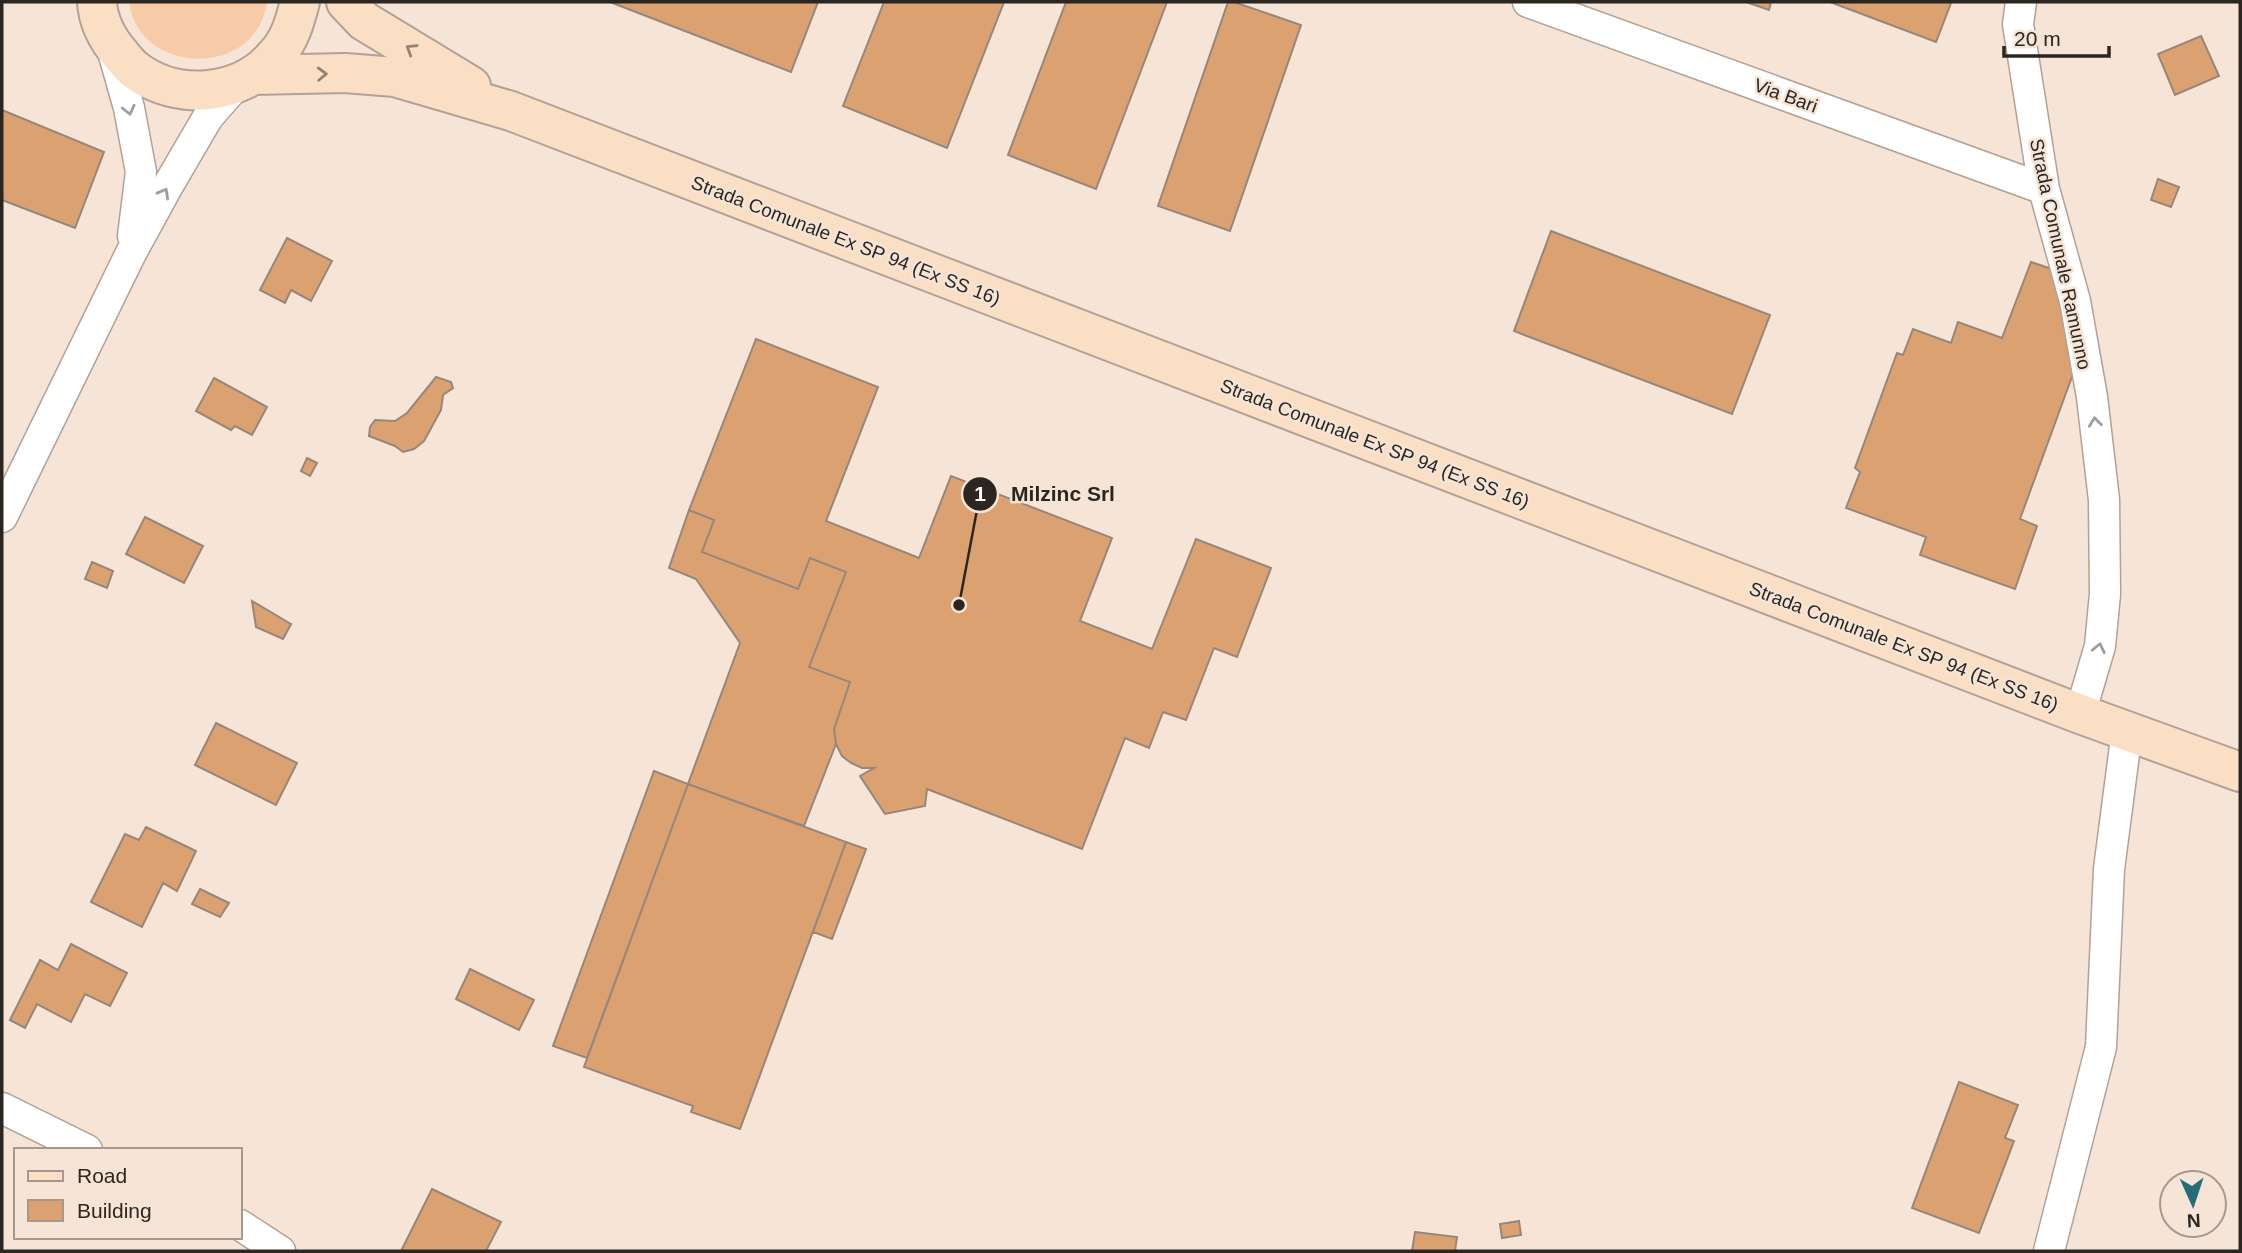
<svg xmlns="http://www.w3.org/2000/svg" width="2242" height="1253" viewBox="0 0 2242 1253" font-family="Helvetica,sans-serif">
<style>
.green{fill:#f7cba8}
.building{fill:#dba170;stroke:#97877b;stroke-width:2}
.lines{fill:none;stroke-linecap:round;stroke-linejoin:round}
.minor-casing{stroke:#b2a296;stroke-width:33}
.secondary-casing{stroke:#b2a296;stroke-width:42}
.minor{stroke:#fff;stroke-width:30}
.secondary{stroke:#fbdfc5;stroke-width:38}
.oneway{stroke:#948273}
.oneway2{stroke:#a09d9b}
.labels{text-anchor:middle;stroke-width:5;stroke-linejoin:round;paint-order:stroke}
.street-label{font-size:19px;fill:#2c2621;stroke:#f6e4d7}
.leader{fill:none;stroke:#2c2621;stroke-width:2.5}
.callout-dot{fill:#2c2621;stroke:#f6e4d7;stroke-width:2.5}
.mark-label{font-size:21px;text-anchor:middle;font-weight:bold;fill:#fff}
.callout-label{font-size:21px;text-anchor:middle;font-weight:bold;fill:#2c2621;stroke:#f6e4d7;stroke-width:5;stroke-linejoin:round;paint-order:stroke}
</style>
<rect width="100%" height="100%" fill="#f6e4d7"/>
<path class="green" d="M129,2H267C257,78 139,77 129,2Z"/>
<path class="building" d="M610,2H818L791,72Z
M884,2H1004L947,148L843,106Z
M1066,2H1167L1096,189L1008,155Z
M1228,2H1234L1301,25L1230,231L1158,206Z
M1746,2H1771L1769,10Z
M1830,2H1948L1951,3L1936,42Z
M2201,36L2219,76L2175,95L2158,54Z
M2,110L104,152L75,228L2,200Z
M2158,179L2179,187L2171,207L2151,200Z
M1551,231L1770,315L1732,414L1514,331Z
M287,238L332,261L311,301L291,290L285,303L260,290Z
M2031,262L2055,270L2073,374L2020,519L2037,526L2015,589L1920,555L1926,537L1846,508L1860,472L1855,468L1897,353L1903,355L1913,329L1951,343L1958,322L2002,338Z
M756,339L878,387L826,521L919,558L951,476L1112,538L1080,621L1152,649L1196,539L1271,568L1237,657L1214,648L1186,720L1163,712L1149,748L1125,738L1082,849L927,789L925,806L885,814L860,776L874,768H862L851,763L842,756L836,744L834,729L850,682L809,667L846,572L810,558L798,589L702,552L714,520L689,510Z
M436,377L451,382L453,388L443,395L441,410L424,441L414,449L403,452L395,446L369,436L370,427L375,420L395,421L407,413Z
M214,378L267,407L252,435L235,426L231,430L196,411Z
M307,458L317,463L310,476L301,471Z
M689,510L714,520L702,552L798,589L810,558L846,572L809,667L850,682L834,729L836,744L804,826L688,784L740,643L696,579L669,568Z
M145,517L203,546L184,583L126,554Z
M92,562L113,571L107,588L85,579Z
M252,601L291,624L283,639L256,627Z
M216,723L297,763L276,805L195,765Z
M654,771L688,784L587,1058L553,1046Z
M688,784L846,842L740,1129L691,1112L693,1106L584,1067Z
M146,827L196,851L177,891L163,883L142,927L91,902L125,834L139,840Z
M846,842L866,849L832,939L813,932Z
M200,889L229,903L220,917L192,904Z
M71,944L127,973L110,1006L85,994L71,1022L37,1004L25,1028L10,1020L40,960L58,970Z
M470,969L534,1000L519,1030L456,999Z
M1959,1082L2018,1105L2005,1138L2014,1141L1979,1233L1912,1208Z
M432,1189L501,1222L486,1251H401Z
M1519,1221L1521,1235L1502,1238L1500,1224Z
M1415,1232L1457,1237L1455,1251H1412Z"/>
<g class="lines">
<defs>
<path id="minor" d="M1528,2L2044,189
M2021,2L2018,24L2044,189L2075,301L2092,397L2104,500L2105,594L2100,646L2080,714
M112,48L129,108L141,172L133,236
M2,517L131,253L166,189L208,117L236,85
M2,1108L87,1150
M240,1225L280,1251
M2049,1251L2101,1047L2109,869L2127,731"/>
<path id="secondary" d="M97,2C98,21 108,40 121,55C125,60 130,66 135,70C178,102 242,96 276,55C290,40 295,21 300,2
M346,2L364,21L471,86
M254,75L345,73L395,77L511,111L2080,714L2240,772"/>
</defs>
<use href="#minor" class="minor-casing"/>
<use href="#secondary" class="secondary-casing"/>
<use href="#minor" class="minor"/>
<use href="#secondary" class="secondary"/>
</g>
<defs><path id="oneway-chevron" d="M-2-3.5L2.5 0L-2 3.5" fill="none" stroke-width="1.6" stroke-linecap="round" stroke-linejoin="round" transform="scale(1.75)"/></defs>
<g class="oneway">
<use href="#oneway-chevron" transform="translate(411 49) rotate(-148)"/>
<use href="#oneway-chevron" transform="translate(322 74) rotate(-2)"/>
</g>
<g class="oneway2">
<use href="#oneway-chevron" transform="translate(129 110) rotate(77)"/>
<use href="#oneway-chevron" transform="translate(164 193) rotate(-61)"/>
<use href="#oneway-chevron" transform="translate(2095 422) rotate(-97)"/>
<use href="#oneway-chevron" transform="translate(2099 648) rotate(-78)"/>
</g>
<g class="labels">
<g class="street-label">
<text transform="translate(1786 95) rotate(20)" y="7">Via Bari</text>
<text transform="translate(846 240) rotate(21)" y="7">Strada Comunale Ex SP 94 (Ex SS 16)</text>
<text transform="translate(2061 254) rotate(78)" y="7">Strada Comunale Ramunno</text>
<text transform="translate(1375 443) rotate(21)" y="7">Strada Comunale Ex SP 94 (Ex SS 16)</text>
<text transform="translate(1904 646) rotate(21)" y="7">Strada Comunale Ex SP 94 (Ex SS 16)</text>
</g>
</g>
<path class="leader" d="M959 605L980 494"/>
<g class="callout-dot">
<circle cx="959" cy="605" r="7"/>
<circle cx="980" cy="494" r="18"/>
</g>
<g class="mark-label">
<text x="980" y="501">1</text>
</g>
<g class="callout-label">
<text x="1063" y="501">Milzinc Srl</text>
</g>
<rect width="2242" height="1253" fill="none" stroke="#2c2621" stroke-width="7"/>
<rect x="14" y="1148" width="228" height="91" fill="#f6e4d7" stroke="#a5988e" stroke-width="2"/>
<rect x="28" y="1171" width="35" height="10" fill="#fbdfc5" stroke="#a5988e" stroke-width="2"/>
<text x="77" y="1183" font-size="21" fill="#2c2621">Road</text>
<rect x="28" y="1200" width="35" height="21" fill="#dba170" stroke="#a5988e" stroke-width="2"/>
<text x="77" y="1218" font-size="21" fill="#2c2621">Building</text>
<g transform="translate(2193 1204) rotate(177)"><circle r="33" fill="#f6e4d7" stroke="#a5988e" stroke-width="2"/>
<path d="M0-5L12 26L0 18L-12 26Z" fill="#256d79"/>
<text y="-10" font-size="19" font-weight="bold" text-anchor="middle" fill="#2c2621">N</text>
</g>
<path d="M2004 46v10h105v-10" fill="none" stroke="#2c2621" stroke-width="3.5"/>
<text x="2014" y="46" font-size="21" fill="#2c2621" stroke="#f6e4d7" stroke-width="5" paint-order="stroke">20 m</text>
</svg>
